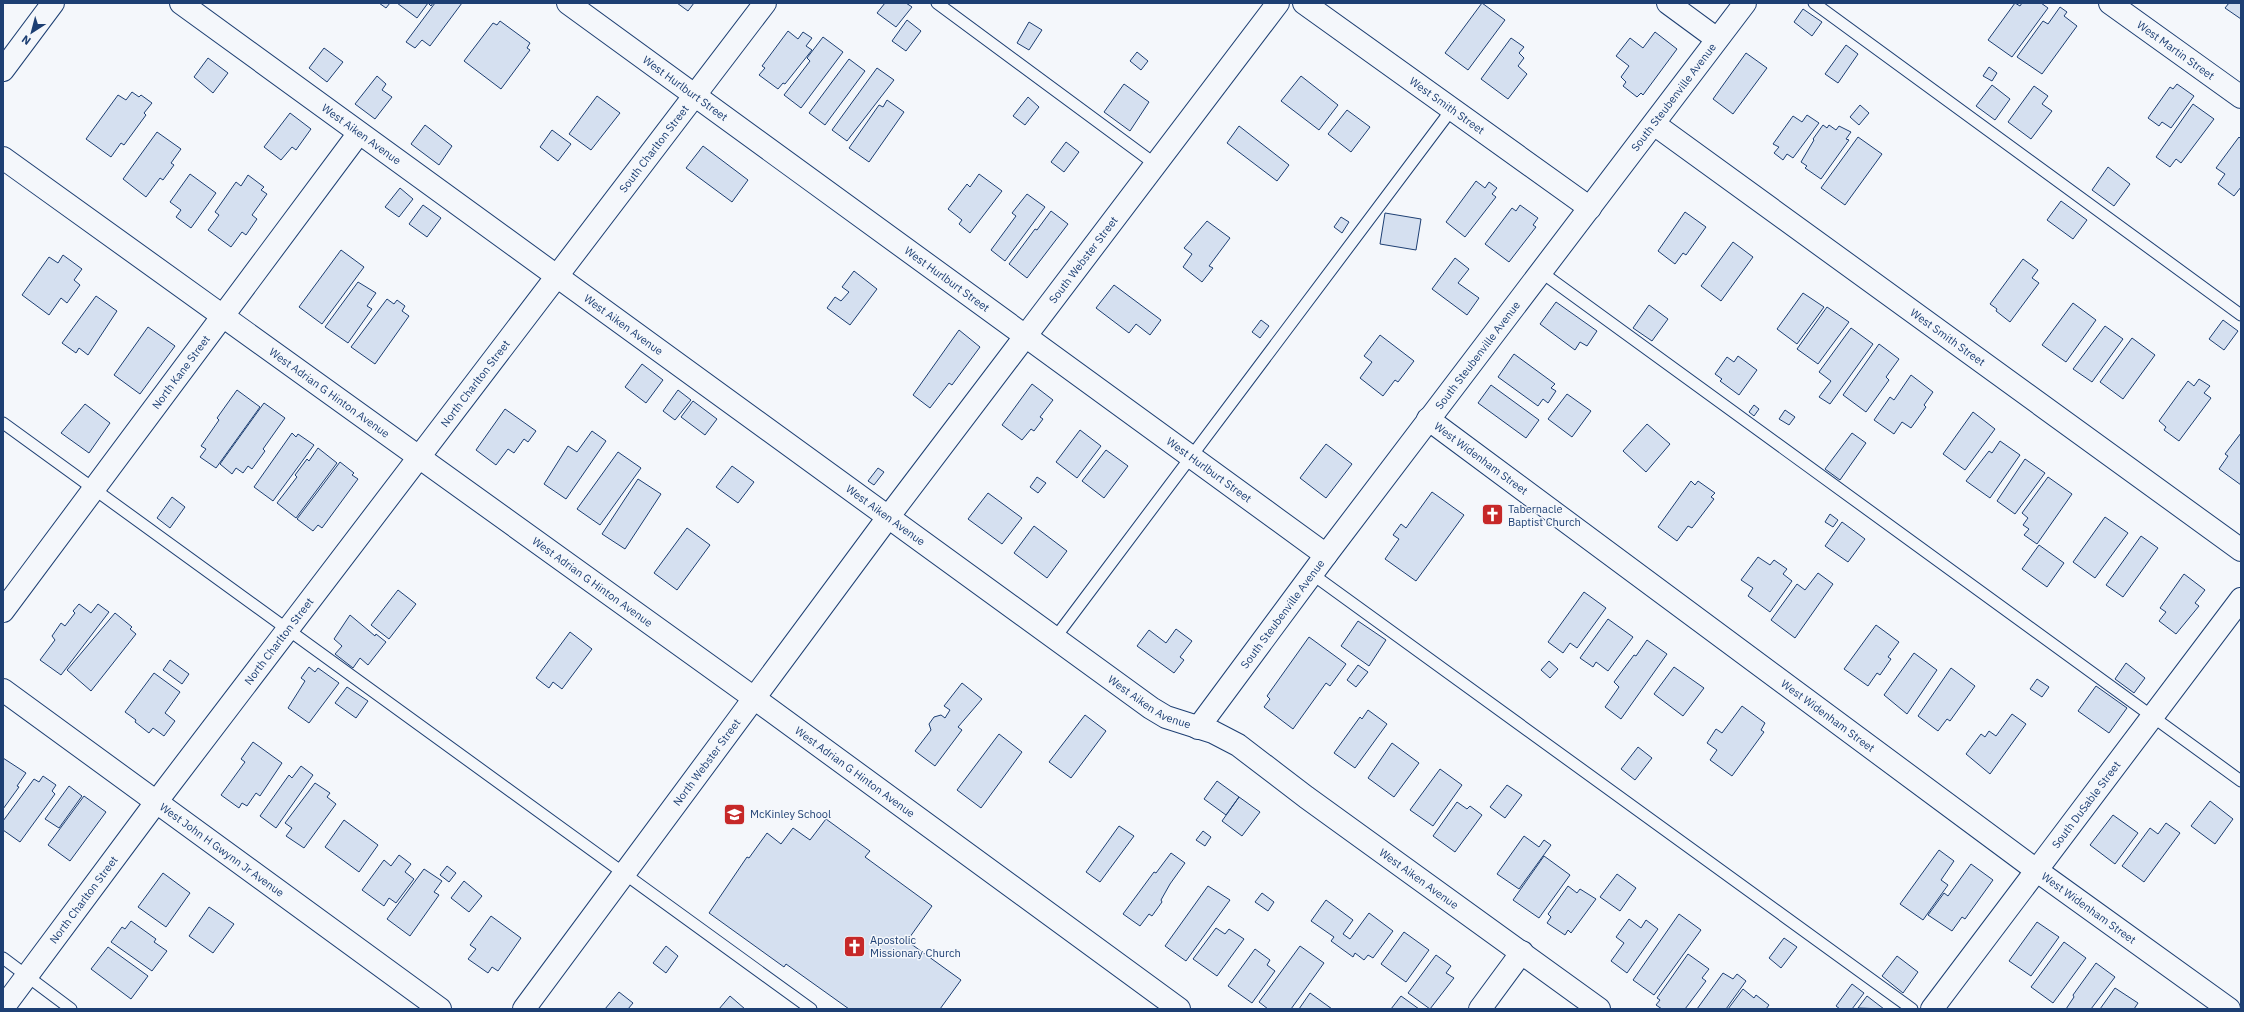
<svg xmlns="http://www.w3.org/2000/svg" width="2244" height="1012" viewBox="0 0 2244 1012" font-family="'IBM Plex Sans',sans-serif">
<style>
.building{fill:#d5e0f0;stroke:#1d3f73}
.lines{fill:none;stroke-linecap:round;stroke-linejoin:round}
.service-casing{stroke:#1d3f73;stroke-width:13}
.minor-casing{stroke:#1d3f73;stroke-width:24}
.tertiary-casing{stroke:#1d3f73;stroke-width:24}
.service{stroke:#f4f7fb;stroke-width:11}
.minor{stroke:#f4f7fb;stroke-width:22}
.tertiary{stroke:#f4f7fb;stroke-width:22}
.labels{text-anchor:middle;stroke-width:3;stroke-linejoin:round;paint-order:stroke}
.street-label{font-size:11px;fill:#1d3f73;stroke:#f4f7fb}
.poi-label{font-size:11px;fill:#1d3f73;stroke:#f4f7fb;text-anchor:start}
</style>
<rect width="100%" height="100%" fill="#f4f7fb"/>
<path class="building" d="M379,3H390L386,8Z
M397,3H433L431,6L428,3L417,18Z
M435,3H462L430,46L422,40L415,48L406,42Z
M677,3H694L688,11Z
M885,3H906L912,7L896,27L877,13Z
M1482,3L1505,20L1468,70L1445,53Z
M2015,3L2020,6L2022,3H2041L2048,8L2012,57L1988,40Z
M2229,3H2241V19L2225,8Z
M2060,7L2067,12L2064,16L2077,26L2042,74L2017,57L2043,21L2048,24Z
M1803,9L1822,22L1812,36L1794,22Z
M907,20L921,31L906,51L892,41Z
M500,21L530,43L527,48L530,50L501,89L464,61L493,23L497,25Z
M1029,22L1042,30L1029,50L1017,43Z
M788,31L798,39L803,32L812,38L806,46L812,50L785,84L783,83L778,89L759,75L765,68L762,66Z
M1655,32L1677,49L1643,95L1641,93L1637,97L1623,86L1626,82L1621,77L1629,66L1616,56L1630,38L1643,48Z
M823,37L843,52L801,108L784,95L810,61L807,58Z
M1511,38L1524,47L1519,53L1524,58L1518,66L1527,74L1508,99L1481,79Z
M1846,45L1858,54L1838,83L1825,74Z
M324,48L343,62L327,82L309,68Z
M1137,52L1148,61L1141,70L1130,61Z
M1746,53L1767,68L1733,114L1713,99Z
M208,58L228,73L213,93L194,77Z
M849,59L865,71L825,125L809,113Z
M1989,67L1997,73L1992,81L1983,76Z
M877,68L894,80L847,141L832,130Z
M377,76L386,84L382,90L392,97L375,119L355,104Z
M1301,76L1338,105L1319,130L1281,101Z
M1124,84L1149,102L1130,131L1104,112Z
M2177,84L2194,96L2171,128L2162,122L2159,126L2148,118L2170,87L2173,89Z
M1992,85L2010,99L1995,120L1976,106Z
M2034,86L2048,96L2042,104L2052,111L2031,139L2008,122Z
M132,92L139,97L141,95L152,103L144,113L146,115L124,145L121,143L111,157L86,139L118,95L126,100Z
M597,96L620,113L591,150L569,134Z
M1028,97L1039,107L1025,125L1013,116Z
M887,100L904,112L869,162L849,148L879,105L883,107Z
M2193,104L2214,119L2181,163L2176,159L2170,167L2156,157Z
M1860,105L1869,113L1859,125L1850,117Z
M1347,110L1370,127L1351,152L1328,134Z
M290,113L311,129L296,150L292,147L281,160L264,147Z
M1807,115L1819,123L1793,158L1787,154L1783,160L1774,153L1779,147L1773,144L1793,116L1802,122Z
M425,125L452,146L439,165L411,144Z
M1823,125L1827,128L1829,125L1836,130L1839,126L1851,132L1846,139L1849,140L1821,179L1805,168L1807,166L1801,162L1814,140L1813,139Z
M1239,126L1289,165L1277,181L1227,143Z
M552,130L571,144L558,161L540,147Z
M157,132L181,149L171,163L174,165L163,180L160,178L146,197L123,179Z
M1858,137L1882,154L1845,205L1821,188Z
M2239,137L2241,139V187L2234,196L2218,184L2225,174L2216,168Z
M1066,142L1079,152L1064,172L1051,162Z
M703,146L748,180L732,202L686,168Z
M2108,167L2130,184L2114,206L2092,190Z
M190,174L216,193L191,228L176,217L181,210L170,202Z
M979,174L1002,191L970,233L959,224L962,220L948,209L967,184L970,187Z
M248,175L264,187L261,190L267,194L252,215L257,219L246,235L242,232L231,247L208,230L219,215L215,212L236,182L241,186Z
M1476,181L1485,188L1489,182L1497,188L1492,194L1496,197L1465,237L1446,222Z
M400,188L413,199L399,217L385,207Z
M1027,194L1045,207L1005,261L991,250L1016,216L1012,213Z
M2061,201L2087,220L2073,239L2047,220Z
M423,205L441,218L427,237L409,224Z
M1520,205L1538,218L1533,225L1536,227L1509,262L1485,244L1512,208L1516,211Z
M1051,211L1068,224L1027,278L1009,264L1035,229L1037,230Z
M1685,212L1706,227L1686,255L1683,253L1675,264L1658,251Z
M1385,213L1421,219L1416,250L1380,244Z
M1341,217L1349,222L1342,233L1334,227Z
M1207,221L1230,238L1209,266L1213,268L1202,282L1183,267L1192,254L1184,248Z
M1733,242L1753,257L1721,301L1701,286Z
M341,250L364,267L322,324L299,307Z
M63,255L82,269L74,280L80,285L67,303L61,298L49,315L22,295L49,257L58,263Z
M1455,258L1469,269L1458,283L1479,298L1467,315L1432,289Z
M2023,259L2038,270L2032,278L2039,283L2010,322L1996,311L1997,309L1990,304Z
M854,271L877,289L850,325L827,308L835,297L841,301L849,292L842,287Z
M358,282L376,293L367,306L372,309L348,343L325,327Z
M1114,285L1161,320L1150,335L1136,324L1129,333L1096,308Z
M1803,293L1824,307L1797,344L1777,329Z
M96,296L117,311L88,355L79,348L76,353L62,343Z
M387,299L394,304L397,300L405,306L402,311L409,316L375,364L351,347Z
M1556,302L1597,331L1587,346L1580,342L1575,350L1540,324Z
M2073,303L2096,320L2066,362L2042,345Z
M1649,305L1668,319L1652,341L1633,328Z
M1827,307L1849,322L1818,364L1797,349Z
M1261,320L1269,326L1260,338L1252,332Z
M2223,320L2238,331L2224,350L2209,339Z
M2105,326L2123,339L2092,382L2073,369Z
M148,327L175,346L140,394L114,375Z
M1851,328L1873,344L1830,404L1819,397L1831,381L1819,372Z
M959,330L980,347L952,385L949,383L930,408L913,395Z
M1380,335L1414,361L1398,382L1395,380L1383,396L1360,378L1372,362L1364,356Z
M2132,338L2155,355L2123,399L2100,382Z
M1879,344L1899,359L1886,377L1889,380L1866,412L1843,395Z
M1514,354L1555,384L1551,388L1556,391L1548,403L1543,399L1538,406L1498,377Z
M1738,356L1757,370L1739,395L1720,381L1722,379L1715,374L1727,357L1734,362Z
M642,364L663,380L646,403L625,387Z
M1911,375L1933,392L1924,405L1926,407L1911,428L1902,422L1894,434L1874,420L1890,397L1894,400Z
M2199,379L2210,386L2204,393L2211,398L2179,441L2164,430L2166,427L2159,421L2188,381L2194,386Z
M1032,384L1053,400L1040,417L1043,419L1034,431L1031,429L1022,440L1002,425Z
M1491,385L1539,420L1526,438L1478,403Z
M237,390L260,407L216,468L200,457L206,449L201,446L219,420L217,418Z
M678,390L691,400L675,420L663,411Z
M1567,394L1591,411L1572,437L1548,419Z
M693,401L717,419L705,435L681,417Z
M264,403L285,418L263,449L265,451L252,469L248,466L243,473L236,468L232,474L220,464Z
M85,404L110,423L89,453L61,433Z
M1754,405L1759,409L1754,416L1749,412Z
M505,409L536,431L528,442L524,439L514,453L508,449L496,465L476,450Z
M1785,410L1795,417L1789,425L1779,419Z
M1973,412L1995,429L1965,470L1943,454Z
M1647,424L1670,444L1646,472L1623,451Z
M1080,430L1101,446L1077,478L1056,462Z
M592,431L606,441L566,499L544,484L568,446L577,452Z
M292,433L296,437L298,434L314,445L273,501L254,487Z
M1852,433L1866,443L1840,480L1825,469Z
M2241,433V485L2219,469L2228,456L2225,454Z
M2000,441L2020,455L1990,498L1966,481L1989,451L1992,453Z
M1326,444L1352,464L1326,498L1300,478Z
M318,448L337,463L296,518L277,503L297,477L295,475L307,459L309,461Z
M1106,450L1128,466L1104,498L1082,481Z
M618,452L641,468L600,525L577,509Z
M2025,459L2045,473L2015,514L1997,501Z
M340,462L354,473L352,475L358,479L322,528L318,525L313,531L297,519Z
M732,466L754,482L738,503L716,487Z
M878,468L884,472L874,485L868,481Z
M1037,477L1046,483L1038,493L1030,487Z
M2048,477L2072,494L2037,544L2024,535L2029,529L2023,525L2028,518L2022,513Z
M638,479L661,494L625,549L602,534Z
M1691,481L1695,485L1698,481L1715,493L1711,497L1714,499L1692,528L1688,526L1677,541L1658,527Z
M1432,492L1464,515L1416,581L1385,559L1399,539L1393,535L1401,524L1406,528Z
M988,493L1022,518L1002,544L968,519Z
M172,497L185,507L170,528L157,518Z
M1830,514L1838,520L1833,527L1825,522Z
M2105,517L2128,533L2095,578L2073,562Z
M1842,522L1865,539L1848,562L1825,546Z
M1034,526L1067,551L1047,578L1014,553Z
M687,528L710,545L677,590L654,573Z
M2141,536L2158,548L2123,597L2106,585Z
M2039,545L2064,563L2047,587L2022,569Z
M1758,557L1770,565L1774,560L1787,569L1783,574L1792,581L1770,612L1748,596L1753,588L1741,580Z
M1818,573L1833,584L1795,638L1771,620L1797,584L1805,590Z
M2184,574L2205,590L2195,603L2199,606L2176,634L2159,621L2166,612L2160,608Z
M398,590L416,604L389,639L371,625Z
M1584,592L1606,608L1577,648L1570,643L1563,653L1548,642Z
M79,604L91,613L98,604L109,612L61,675L40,660L55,640L52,636L61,623L65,626L75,613L73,611Z
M115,613L132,627L130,629L136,634L91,691L67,670Z
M350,615L375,636L376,634L386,642L368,665L360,658L353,668L335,654L342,646L334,639Z
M1608,619L1633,637L1608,671L1596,662L1593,667L1580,658Z
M1358,621L1386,640L1369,666L1341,646Z
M1876,625L1899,642L1888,657L1891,659L1880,675L1877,673L1868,686L1844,669Z
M1176,629L1192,641L1180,657L1184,660L1174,673L1137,646L1149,630L1166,643Z
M570,632L592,649L562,689L553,682L549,688L536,678Z
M1309,637L1346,664L1330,686L1326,683L1293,729L1264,707L1270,699L1267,696Z
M1647,640L1667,654L1621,719L1605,707L1619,687L1614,682L1634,655L1636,656Z
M1914,653L1937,670L1907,714L1884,695Z
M170,660L189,674L182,684L163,670Z
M1549,661L1558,669L1550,678L1541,670Z
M2126,663L2145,678L2134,693L2115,679Z
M1358,665L1368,672L1356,687L1347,680Z
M309,667L315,672L318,668L339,683L309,723L288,708L305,681L301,678Z
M1674,667L1704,688L1683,716L1654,694Z
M1951,668L1975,686L1950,721L1947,719L1938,731L1918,716Z
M154,673L180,692L165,713L175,721L164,736L153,728L149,733L135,722L136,720L125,712Z
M2037,679L2049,687L2042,697L2030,689Z
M962,683L982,699L958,727L962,730L935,766L915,751L931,730L929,724L934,717L941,715L945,718L950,710L944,706Z
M2096,686L2127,708L2109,733L2078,711Z
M347,687L368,701L356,718L335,703Z
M1742,706L1765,723L1761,730L1764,732L1732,776L1710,760L1717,750L1707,743L1716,729L1722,733Z
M1368,710L1387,724L1355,768L1334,753L1360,717L1362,719Z
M2012,714L2026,724L1990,774L1966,754L1981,734L1985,737L1989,731L1996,736Z
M1085,715L1106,731L1071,778L1049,762Z
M999,734L1022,752L981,808L957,790Z
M253,742L282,763L260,796L256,793L247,806L242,803L239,808L221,795L245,762L241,759Z
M1392,743L1419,763L1394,797L1368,778Z
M1638,747L1652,758L1635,780L1621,769Z
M3,758L26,773L17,786L19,787L3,809Z
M301,766L313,775L276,828L260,816L289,775L292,778Z
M1440,769L1462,785L1433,826L1410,810Z
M43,776L56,785L52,791L55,794L20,842L3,830V821L34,779L39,782Z
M1217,781L1239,797L1226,815L1204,799Z
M315,783L330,793L327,797L336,804L304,848L286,836L292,828L285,823Z
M1507,785L1522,795L1505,818L1490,807Z
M69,786L82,796L59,828L45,819Z
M84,796L106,812L70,861L48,845Z
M1239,797L1260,812L1242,836L1222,821Z
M2210,801L2233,819L2215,844L2191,826Z
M1457,802L1467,809L1470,806L1482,815L1455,852L1433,836Z
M2113,815L2138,833L2115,864L2090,845Z
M826,819L870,851L865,857L932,906L907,941L961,980L940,1009H849L786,964L784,967L709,913L747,857L749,858L767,833L781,844L793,828L810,840Z
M344,820L378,845L359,872L325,847Z
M2166,823L2180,833L2144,882L2122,866L2150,828L2158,834Z
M1119,826L1134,836L1100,882L1086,872Z
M1203,831L1211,837L1205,846L1196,840Z
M1524,836L1539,847L1544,840L1551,845L1519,889L1497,874Z
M1939,850L1954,861L1941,880L1948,885L1923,920L1900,904Z
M1171,853L1185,863L1170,884L1161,900L1162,902L1152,916L1149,914L1140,926L1123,914L1154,872L1156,873Z
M399,855L411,864L405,872L414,879L396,903L389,898L384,906L362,890L384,860L391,866Z
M1544,856L1570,875L1539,918L1513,900Z
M1971,864L1993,880L1965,919L1962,917L1952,931L1928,915L1944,893L1948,896Z
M447,866L456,873L449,882L440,875Z
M424,869L442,881L434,892L439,895L410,936L387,919Z
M163,873L190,893L166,927L138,907Z
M1617,874L1636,888L1620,911L1600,897Z
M464,881L482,896L469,912L451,898Z
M1208,886L1230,900L1186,961L1165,946Z
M1568,886L1577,893L1580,889L1596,899L1571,933L1568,930L1565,935L1547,923L1551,917L1548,914Z
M1262,893L1274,902L1268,911L1255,902Z
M1326,900L1353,920L1343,934L1350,939L1369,913L1393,931L1373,958L1368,955L1364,960L1355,953L1353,957L1331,941L1334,937L1311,921Z
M209,907L234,924L213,953L189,936Z
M1679,914L1701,930L1654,995L1633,980Z
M491,916L521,938L498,971L492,967L488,973L468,959L476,949L470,945Z
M1629,919L1641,928L1646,920L1658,929L1627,973L1611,961L1624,943L1616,937Z
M131,921L156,939L154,942L167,951L152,971L111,942L122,927L125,929Z
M2037,922L2059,937L2031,976L2009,961Z
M1216,928L1225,934L1229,929L1244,939L1217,976L1193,959Z
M1404,932L1429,950L1406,982L1381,964Z
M1784,938L1797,947L1781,968L1769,958Z
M2064,942L2086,958L2053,1003L2031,987Z
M666,946L678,956L666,973L653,963Z
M1300,946L1324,963L1291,1009H1268L1259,1002Z
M108,947L148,976L131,999L91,969Z
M1255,949L1270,960L1267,965L1275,971L1252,1003L1228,986Z
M1688,954L1709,969L1702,978L1706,981L1685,1009H1662L1656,1005L1660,1000L1657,998Z
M1436,955L1451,966L1446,973L1454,978L1430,1009L1408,993Z
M1897,956L1918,972L1903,993L1882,976Z
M2096,963L2115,977L2091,1009H2066L2074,997L2073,995Z
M1723,973L1733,979L1737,974L1746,981L1726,1009H1697Z
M1852,984L1864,993L1852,1009H1840L1836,1006Z
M2115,988L2138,1003L2134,1009H2100Z
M1743,989L1754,998L1756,995L1769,1005L1766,1009H1728Z
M619,992L633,1003L628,1009H605Z
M1310,993L1332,1009H1299Z
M730,996L745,1009H719Z
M1401,996L1419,1009H1391Z
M1867,996L1884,1009L1858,1008Z"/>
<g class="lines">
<defs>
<path id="service" d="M937,3L1155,164
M1814,3L2241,315
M1541,272L2241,781
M3,423L811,1009
M1312,574L1912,1009
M1055,638L1452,109
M3,958L71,1009"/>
<g id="minor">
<path id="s1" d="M181,3L1151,708L1166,717L1213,732L1238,745L1306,797L1599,1009"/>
<path id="s2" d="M568,3L1326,555"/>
<path id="s3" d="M1304,3L1590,208"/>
<path d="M1668,3L1717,39"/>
<path id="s4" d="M2110,3L2241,97"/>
<path d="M3,70L53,3"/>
<path id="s5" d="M1654,124L2241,550"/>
<path id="s6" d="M3,158L754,698L1179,1009"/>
<path id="s7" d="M1428,419L2036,870L2229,1009"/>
<path id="s8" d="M3,611L359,133"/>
<path id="s9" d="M1198,728L1326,555L1745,3"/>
<path id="s10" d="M3,1008L157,801L765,3"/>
<path id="s11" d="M524,1009L889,516L1278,3"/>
<path d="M1480,1009L1522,952"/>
<path id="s12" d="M1932,1009L2241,599"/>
</g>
<g id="tertiary">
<path id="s13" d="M3,690L440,1009"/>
</g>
</defs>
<use href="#service" class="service-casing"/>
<use href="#minor" class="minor-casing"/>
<use href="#tertiary" class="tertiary-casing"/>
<use href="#service" class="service"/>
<use href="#minor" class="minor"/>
<use href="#tertiary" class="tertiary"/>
</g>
<defs>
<symbol id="church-square" viewBox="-11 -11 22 22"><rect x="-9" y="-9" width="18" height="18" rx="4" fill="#c62828" stroke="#f4f7fb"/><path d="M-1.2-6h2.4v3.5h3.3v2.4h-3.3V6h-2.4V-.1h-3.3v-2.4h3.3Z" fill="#fff"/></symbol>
<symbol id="school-square" viewBox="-11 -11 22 22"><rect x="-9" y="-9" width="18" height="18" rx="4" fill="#c62828" stroke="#f4f7fb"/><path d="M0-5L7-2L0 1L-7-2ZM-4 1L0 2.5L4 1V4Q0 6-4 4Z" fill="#fff"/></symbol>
</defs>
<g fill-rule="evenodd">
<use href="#church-square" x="1480" y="502" width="25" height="25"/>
<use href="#school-square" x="722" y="802" width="25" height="25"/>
<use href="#church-square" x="842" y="934" width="25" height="25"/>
</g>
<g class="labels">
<g class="street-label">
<text dy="4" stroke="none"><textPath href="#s4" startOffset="81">West Martin Street</textPath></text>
<text dy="4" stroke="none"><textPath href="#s2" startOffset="145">West Hurlburt Street</textPath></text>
<text dy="4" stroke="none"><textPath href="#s9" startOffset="790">South Steubenville Avenue</textPath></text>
<text dy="4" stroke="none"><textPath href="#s3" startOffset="176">West Smith Street</textPath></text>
<text dy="4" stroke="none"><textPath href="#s1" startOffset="223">West Aiken Avenue</textPath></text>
<text dy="4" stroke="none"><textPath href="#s10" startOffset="1078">South Charlton Street</textPath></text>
<text dy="4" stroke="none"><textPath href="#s11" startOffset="935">South Webster Street</textPath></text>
<text dy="4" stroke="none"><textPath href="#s2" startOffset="469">West Hurlburt Street</textPath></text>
<text dy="4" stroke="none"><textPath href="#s1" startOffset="547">West Aiken Avenue</textPath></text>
<text dy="4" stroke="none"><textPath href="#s5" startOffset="363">West Smith Street</textPath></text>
<text dy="4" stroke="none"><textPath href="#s9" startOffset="466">South Steubenville Avenue</textPath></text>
<text dy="4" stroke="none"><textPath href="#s8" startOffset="298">North Kane Street</textPath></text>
<text dy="4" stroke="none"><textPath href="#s10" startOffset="783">North Charlton Street</textPath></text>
<text dy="4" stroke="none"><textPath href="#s6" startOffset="402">West Adrian G Hinton Avenue</textPath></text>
<text dy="4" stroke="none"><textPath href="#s7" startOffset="66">West Widenham Street</textPath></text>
<text dy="4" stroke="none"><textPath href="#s2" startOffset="793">West Hurlburt Street</textPath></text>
<text dy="4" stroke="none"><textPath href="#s1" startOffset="871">West Aiken Avenue</textPath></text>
<text dy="4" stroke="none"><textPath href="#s6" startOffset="726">West Adrian G Hinton Avenue</textPath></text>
<text dy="4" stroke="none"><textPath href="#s9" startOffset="142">South Steubenville Avenue</textPath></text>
<text dy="4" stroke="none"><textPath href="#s10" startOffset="459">North Charlton Street</textPath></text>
<text dy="4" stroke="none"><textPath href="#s1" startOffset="1195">West Aiken Avenue</textPath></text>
<text dy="4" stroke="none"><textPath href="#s7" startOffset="498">West Widenham Street</textPath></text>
<text dy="4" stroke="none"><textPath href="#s11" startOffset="307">North Webster Street</textPath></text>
<text dy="4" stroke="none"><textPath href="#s6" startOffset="1050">West Adrian G Hinton Avenue</textPath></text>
<text dy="4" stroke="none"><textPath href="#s12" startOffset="256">South DuSable Street</textPath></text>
<text dy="4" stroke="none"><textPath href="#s13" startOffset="271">West John H Gwynn Jr Avenue</textPath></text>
<text dy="4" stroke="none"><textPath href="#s1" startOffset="1519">West Aiken Avenue</textPath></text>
<text dy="4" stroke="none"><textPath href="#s10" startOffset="135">North Charlton Street</textPath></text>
<text dy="4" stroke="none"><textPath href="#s7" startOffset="822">West Widenham Street</textPath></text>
</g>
<g class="poi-label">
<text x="1508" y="513">Tabernacle<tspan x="1508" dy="13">Baptist Church</tspan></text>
<text x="750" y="818">McKinley School</text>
<text x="870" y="944">Apostolic<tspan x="870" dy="13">Missionary Church</tspan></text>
</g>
</g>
<rect width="2244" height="1012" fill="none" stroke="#1d3f73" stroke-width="8"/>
<g transform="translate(32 32) rotate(216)" stroke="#f4f7fb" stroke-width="3" paint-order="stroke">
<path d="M0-3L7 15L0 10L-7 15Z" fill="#1d3f73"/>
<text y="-6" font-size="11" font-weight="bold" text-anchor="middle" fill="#1d3f73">N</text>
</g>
</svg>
